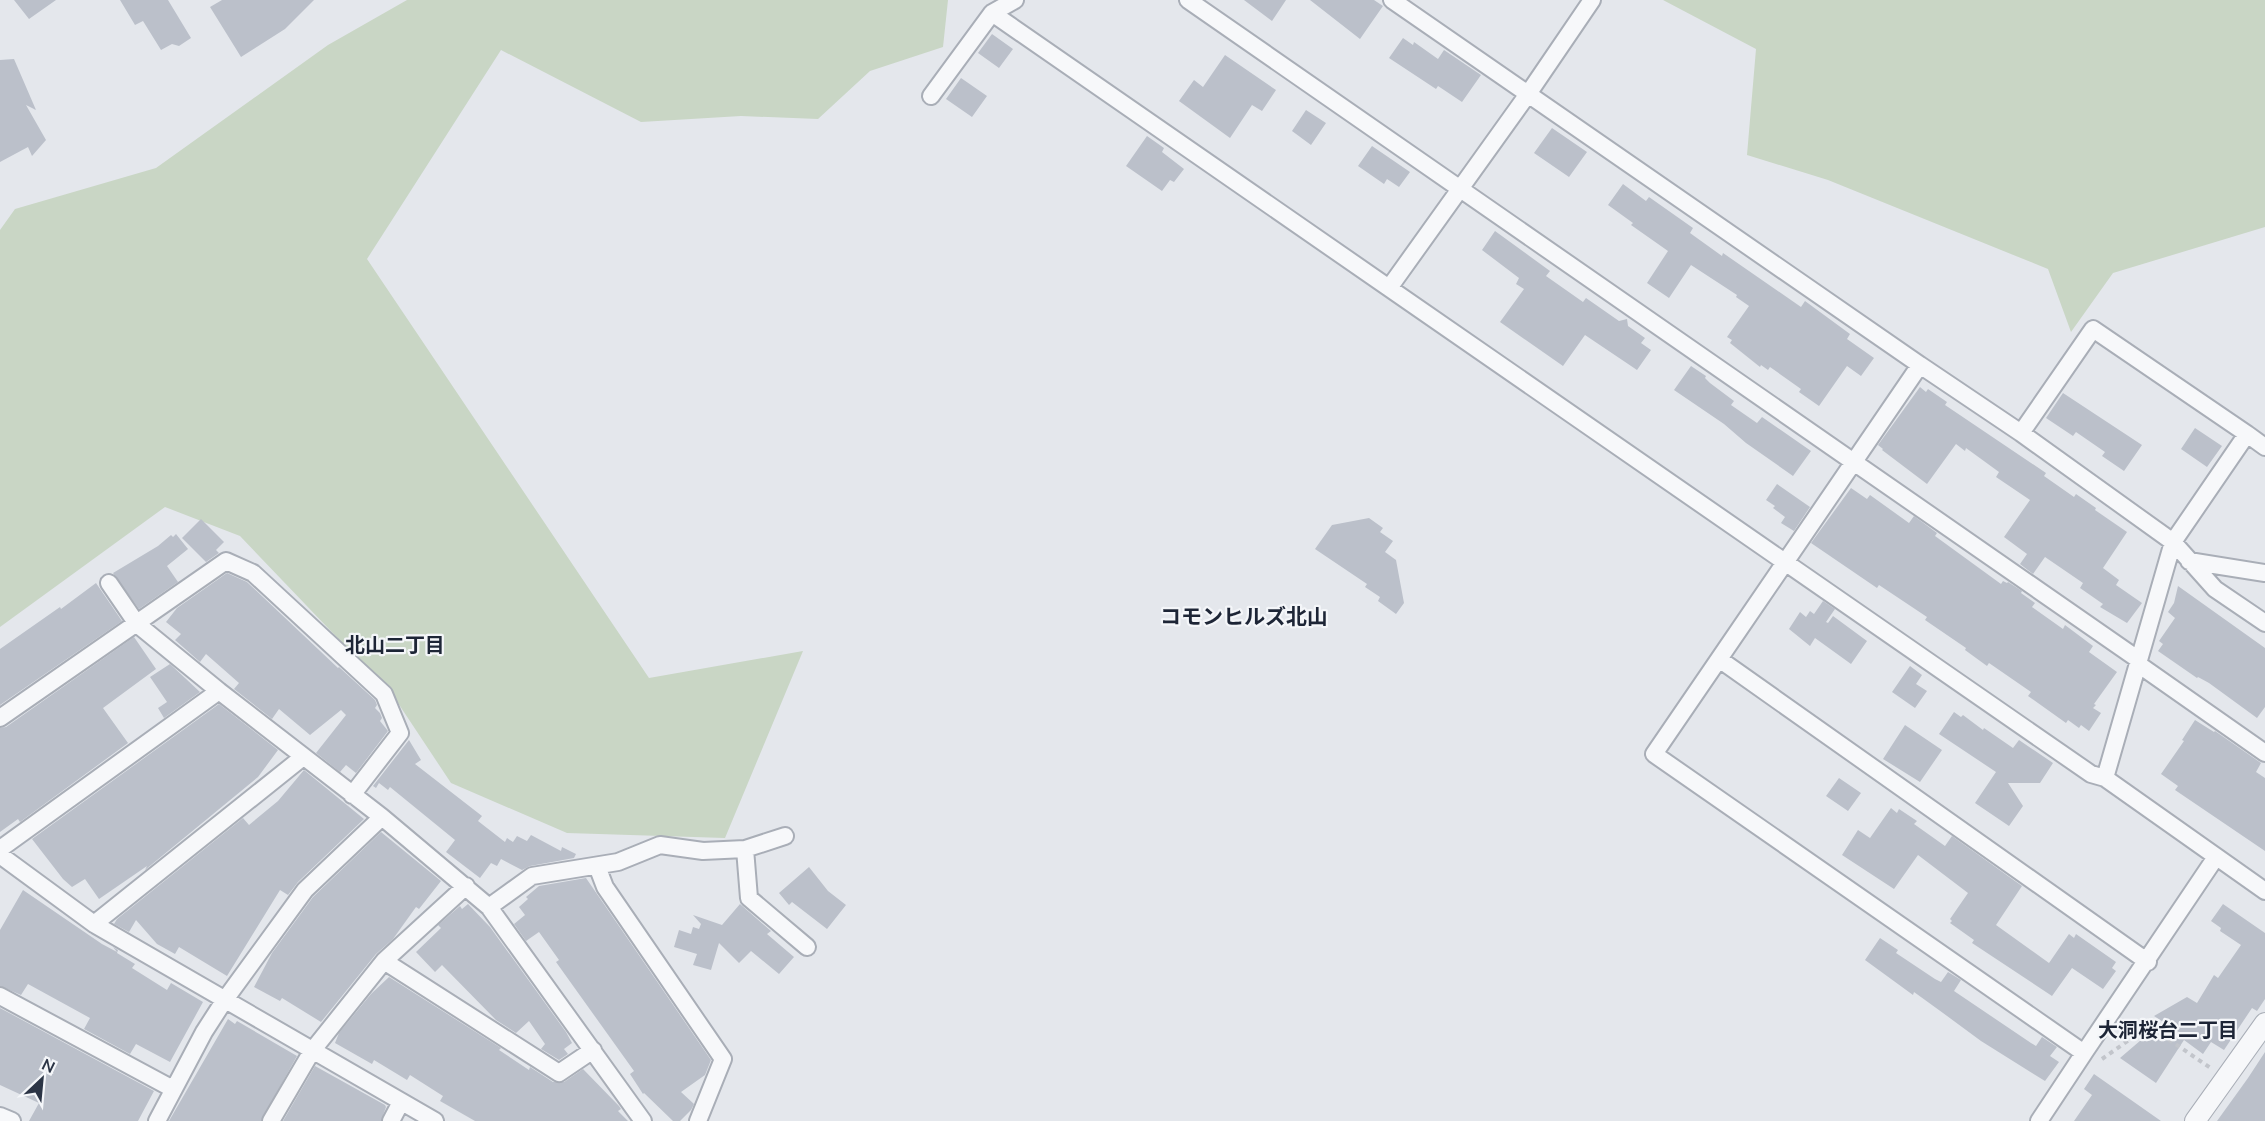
<svg xmlns="http://www.w3.org/2000/svg" width="2265" height="1121" viewBox="0 0 2265 1121" font-family="Mulish,'Noto Sans JP',sans-serif">
<style>
.green{fill:#c9d6c5}
.building{fill:#bbc0ca}
.lines{fill:none;stroke-linecap:round;stroke-linejoin:round}
.minor-casing{stroke:#a9aeb7;stroke-width:20}
.tertiary-casing{stroke:#a9aeb7;stroke-width:22}
.path{stroke:#c2c5cb;stroke-width:4;stroke-dasharray:4.5 4.5;stroke-linecap:butt}
.minor{stroke:#f7f8fa;stroke-width:16}
.tertiary{stroke:#f7f8fa;stroke-width:20}
.labels{text-anchor:middle;stroke-width:4.5;stroke-linejoin:round;paint-order:stroke}
.neighbourhood-label{font-size:20px;font-weight:bold;fill:#1d2536;stroke:#f4f6f9}
.quarter-label{font-size:21px;font-weight:bold;fill:#1d2536;stroke:#f4f6f9}
</style>
<rect width="100%" height="100%" fill="#e4e7ec"/>
<path class="green" d="M407,0H948L943,47L870,71L818,119L741,116L641,122L501,50L367,259L649,678L803,651L725,838L567,833L451,783L394,697L240,536L165,507L0,627V230L15,209L156,168L328,45Z
M1663,0H2265V227L2113,273L2071,332L2048,269L1828,180L1747,155L1756,49Z"/>
<path class="building" d="M14,0H56L29,19Z
M120,0H168L191,38L179,46L172,44L161,50L143,21L135,25Z
M222,0H314L285,29L241,57L210,7Z
M1244,0H1286L1272,21Z
M1310,0H1374L1383,6L1360,39Z
M992,34L1013,49L999,68L978,53Z
M1403,38L1413,45L1414,42L1438,59L1444,50L1481,75L1462,102L1438,86L1436,89L1389,58Z
M1225,55L1276,90L1262,111L1252,105L1230,138L1179,101L1194,80L1203,87Z
M14,59L36,110L26,105L46,140L32,156L28,147L0,162V60Z
M961,78L987,96L972,117L946,99Z
M1306,110L1326,123L1311,145L1292,131Z
M1552,128L1587,152L1569,177L1534,153Z
M1147,136L1164,148L1162,152L1184,169L1174,182L1170,180L1162,191L1126,166Z
M1372,146L1410,172L1399,187L1387,179L1384,184L1358,166Z
M1623,184L1646,201L1649,197L1693,228L1690,233L1722,256L1723,253L1801,307L1805,301L1850,334L1847,339L1874,358L1861,376L1847,366L1819,406L1799,392L1801,389L1770,367L1768,370L1761,365L1760,367L1730,343L1732,340L1727,337L1749,306L1736,297L1737,295L1691,265L1669,298L1647,283L1668,251L1631,225L1633,223L1608,205Z
M1495,231L1550,271L1546,276L1583,302L1586,298L1619,321L1627,319L1628,326L1645,338L1641,343L1651,350L1637,370L1585,335L1563,366L1500,322L1524,289L1516,284L1519,278L1482,250Z
M1691,366L1706,376L1705,378L1710,383L1734,401L1731,405L1757,423L1762,417L1811,451L1793,476L1746,443L1724,424L1674,390Z
M1920,387L1926,392L1928,389L1947,402L1945,405L2046,473L2044,476L2074,497L2076,494L2096,508L2095,510L2127,532L2103,568L2119,580L2116,585L2142,603L2127,623L2100,607L2103,604L2080,588L2083,583L2045,557L2033,574L2020,564L2027,554L2004,537L2030,500L1996,477L1999,472L1966,448L1965,451L1956,444L1927,484L1882,450L1883,449L1878,445Z
M2063,393L2142,445L2124,471L2102,456L2105,452L2076,432L2073,436L2046,418Z
M2195,428L2222,446L2207,467L2181,449Z
M1777,484L1810,507L1794,531L1781,523L1785,517L1773,508L1775,506L1766,500Z
M1851,488L1867,499L1870,495L1909,523L1914,516L1937,533L1935,536L2001,584L2003,581L2007,583L2008,582L2022,591L2021,593L2035,603L2032,607L2063,629L2065,625L2093,646L2089,652L2117,672L2094,704L2096,705L2093,708L2101,713L2089,731L2081,725L2079,728L2068,720L2066,723L2028,696L2031,692L1989,663L1987,666L1965,650L1966,648L1925,620L1927,617L1879,585L1877,588L1811,543Z
M1369,518L1383,528L1380,532L1393,541L1385,552L1396,560L1404,603L1396,614L1378,601L1380,597L1365,587L1367,584L1315,549L1332,525Z
M201,519L224,542L216,550L219,553L206,562L182,538Z
M176,534L188,549L167,566L178,582L139,609L113,573L158,546L171,535L173,537Z
M227,573L247,582L338,668L339,667L375,700L377,705L375,708L380,713L382,718L380,721L388,731L356,773L346,765L340,772L316,753L346,715L341,710L310,735L279,709L272,719L234,689L239,683L206,654L200,662L175,640L181,634L166,622L177,608Z
M96,583L122,621L0,705V649L60,607L61,609Z
M2178,586L2265,648V707L2257,718L2209,683L2198,677L2197,678L2158,651L2163,644L2159,641L2175,618L2168,612L2174,603Z
M1823,601L1835,609L1826,622L1828,623L1833,616L1867,641L1851,664L1815,638L1810,646L1789,629L1800,612L1806,617L1810,611L1814,614Z
M134,637L156,669L103,708L128,743L20,822L18,819L0,832V728L6,727Z
M170,664L200,692L164,718L158,708L167,702L150,677Z
M1910,666L1922,675L1916,684L1927,691L1915,708L1892,692Z
M219,704L278,750L258,777L145,870L147,866L99,899L85,879L72,887L63,879L32,839Z
M1954,712L1961,717L1963,715L1983,730L1984,728L2013,748L2019,740L2053,763L2040,783H2008L2023,806L2009,826L1975,803L1996,772L1939,734Z
M2195,720L2214,732L2215,731L2261,763L2256,772L2265,778V851L2175,790L2178,786L2161,774L2184,741L2182,740Z
M1905,725L1942,750L1920,782L1883,759Z
M409,740L421,760L415,764L482,816L478,821L505,842L507,838L513,842L517,836L527,841L531,835L561,851L562,847L576,854L574,858L530,866L522,870L501,859L497,866L491,863L480,878L446,852L455,840L390,787L388,790L379,783L376,788L373,786Z
M304,770L364,819L298,882L288,895L280,890L227,976L179,947L175,954L157,944L136,920L129,932L114,924L117,919L243,818L249,825L278,801Z
M1839,778L1861,793L1848,811L1826,796Z
M1891,808L1897,813L1899,809L1917,821L1914,824L1945,846L1952,836L2022,886L1996,925L2049,963L2069,934L2074,938L2076,934L2116,962L2112,968L2116,971L2103,989L2072,968L2052,996L1972,943L1974,940L1950,923L1952,921L1950,919L1968,893L1918,855L1894,889L1842,855L1858,830L1870,838Z
M381,832L441,881L419,909L416,907L393,939L376,954L321,1022L282,998L280,1001L254,987L272,953L313,897Z
M809,867L828,891L846,905L827,929L792,902L789,905L779,893Z
M586,878L711,1060L705,1075L681,1092L694,1104L691,1110L680,1121H673L644,1093L643,1094L630,1074L634,1071L556,962L559,960L539,932L526,941L514,924L525,915L519,907L528,899L526,897L539,886Z
M23,890L102,944L117,952L113,947L118,950L117,953L135,964L132,968L167,990L171,983L203,1002L170,1062L136,1044L130,1054L84,1029L90,1018L28,984L21,995L0,986V930Z
M468,904L490,927L566,1032L572,1043L564,1049L568,1054L559,1060L541,1049L545,1044L529,1021L516,1033L496,1020L442,965L435,972L416,952L441,928L438,925L460,906L462,909Z
M740,904L771,931L767,934L794,957L779,974L751,951L739,963L719,943L711,970L693,965L697,954L674,947L679,930L691,934L693,927L699,929L701,924L693,915L722,925Z
M2223,904L2265,933V999L2257,1011L2252,1008L2224,1050L2211,1042L2203,1054L2184,1040L2156,1083L2120,1058L2141,1040L2185,1036L2154,1016L2187,997L2197,1003L2214,975L2218,978L2241,945L2220,931L2221,928L2211,921Z
M1880,938L1898,950L1896,953L1935,979L1941,982L1948,972L1961,980L1954,991L2031,1043L2036,1046L2042,1037L2057,1047L2050,1056L2059,1062L2045,1081L1981,1041L1943,1013L1914,992L1913,995L1865,960Z
M389,977L501,1048L499,1050L529,1070L530,1067L553,1082H564L583,1069L619,1106L621,1109L618,1111L628,1121H475L440,1101L443,1096L410,1075L407,1080L374,1060L372,1064L335,1043L339,1033L371,994Z
M0,1008L154,1091L138,1121H29L39,1103L0,1085Z
M228,1019L235,1024L237,1021L297,1056L261,1121H169Z
M2265,1052V1121H2217L2248,1078Z
M315,1066L385,1105L386,1107L381,1121H283Z
M2094,1074L2161,1121H2074L2092,1095L2084,1089Z"/>
<g class="lines">
<defs>
<path id="minor" d="M1015,0L992,13L1389,288L1528,94L1592,0
M1188,0L2139,660
M1392,0L1920,365
M931,96L992,13
M1389,288L2091,774L2105,778
M2021,433L2093,329L2247,434L2173,542L2105,778L2265,891
M2247,434L2265,447
M2189,561L2265,573
M109,583L137,624L219,691L382,817L489,907L643,1121
M1719,659L1920,365L2021,433L2173,542L2215,589L2265,623
M2138,664L2265,753
M0,718L226,561L253,573L384,694L400,733L352,795
M0,849L219,691
M745,849L749,898L807,947
M0,855L94,924L435,1121
M597,866L605,887L723,1059L698,1121
M489,907L532,876L618,862L660,845L703,851L745,849L785,836
M94,924L303,757
M384,961L559,1073L593,1050
M2148,962L1719,659L1654,754L2084,1053L2216,857
M0,996L173,1089
M0,1116L12,1121
M157,1121L204,1032L224,1001L305,890L382,817
M271,1121L312,1051L384,961L466,886
M391,1121L401,1102
M2039,1121L2084,1053"/>
<path id="tertiary" d="M2195,1121L2265,1023"/>
</defs>
<use href="#minor" class="minor-casing"/>
<use href="#tertiary" class="tertiary-casing"/>
<path class="path" d="M2102,1059L2149,1026L2212,1069"/>
<use href="#minor" class="minor"/>
<use href="#tertiary" class="tertiary"/>
</g>
<g class="labels">
<g class="neighbourhood-label">
<text x="395" y="652">北山二丁目</text>
<text x="2168" y="1037">大洞桜台二丁目</text>
</g>
<g class="quarter-label">
<text x="1244" y="624">コモンヒルズ北山</text>
</g>
</g>
<g transform="translate(42 1079) rotate(26)" stroke="#f4f6f9" stroke-width="4.5" paint-order="stroke">
<path d="M0-4.5L10 22L0 15L-10 22Z" fill="#2b3445"/>
<text y="-9" font-size="16" font-weight="bold" text-anchor="middle" fill="#2b3445">N</text>
</g>
</svg>
